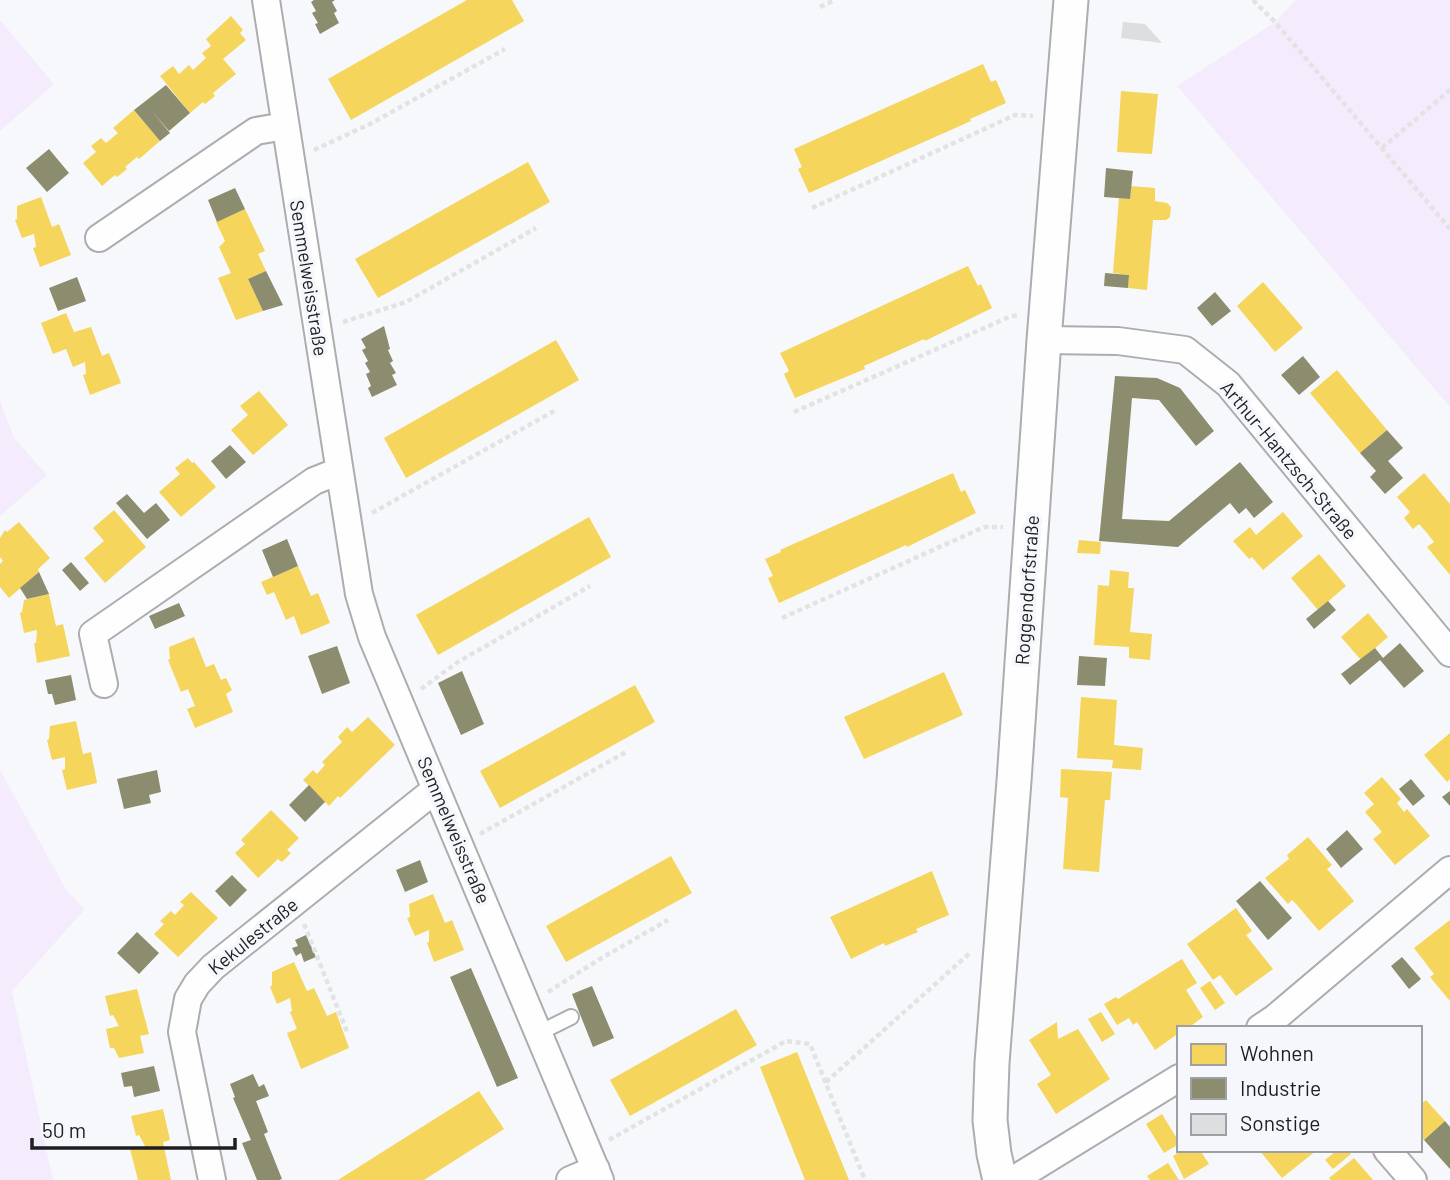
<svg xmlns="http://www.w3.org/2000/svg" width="1450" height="1180" viewBox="0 0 1450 1180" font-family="Barlow,sans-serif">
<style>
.green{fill:#f4ecfd}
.homes{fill:#f6d55c}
.industry{fill:#8c8c6e}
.building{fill:#dddee0}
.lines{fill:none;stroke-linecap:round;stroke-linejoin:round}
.service-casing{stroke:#abadaf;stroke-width:18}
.minor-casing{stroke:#abadaf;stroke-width:30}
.tertiary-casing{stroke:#abadaf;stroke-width:37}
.path{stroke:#e2e3e3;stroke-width:4.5;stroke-dasharray:5 3.5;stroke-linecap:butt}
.service{stroke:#fefefe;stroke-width:14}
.minor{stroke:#fefefe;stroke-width:26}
.tertiary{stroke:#fefefe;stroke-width:33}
.labels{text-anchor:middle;stroke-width:7;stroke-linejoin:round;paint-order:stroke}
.street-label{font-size:19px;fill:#1e1e20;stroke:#f5f7fc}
</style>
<rect width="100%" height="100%" fill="#f6f8fb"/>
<path class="green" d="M1296,0H1450V407L1177,86L1275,22Z
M0,20L54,84L0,131Z
M0,401L14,438L47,475L0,516Z
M0,770L67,891L85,909L12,991L53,1180H0Z"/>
<path class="homes" d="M467,0H512L524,21L351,120L328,79Z
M231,16L243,30L240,33L246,40L223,59L236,74L213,93L215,96L205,104L203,102L190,113L160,76L173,66L179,74L189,65L193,70L206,58L202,53L211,46L206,39Z
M983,64L991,82L996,80L1006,103L970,119L971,121L809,193L798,169L802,167L794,149Z
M1121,91L1158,94L1152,154L1117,152Z
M134,110L160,141L139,159L137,157L125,167L127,169L117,177L115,175L102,186L83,163L96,152L91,146L101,138L106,143L118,133L113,128Z
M528,162L550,202L378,298L355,259Z
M1131,186L1155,188V201L1167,203L1171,207L1170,217L1166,220H1153L1147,290L1128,288L1129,275L1113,273L1119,198L1130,199Z
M41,197L52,227L59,224L71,255L40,267L33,248L36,247L34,234L22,238L15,220L17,219V206Z
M245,209L265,251L258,254L266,271L248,279L263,311L236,320L218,278L231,273L219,247L225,241L216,222Z
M968,266L978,286L981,284L992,308L925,341L924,339L864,366L865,369L795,398L784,374L789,371L780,353Z
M1263,282L1303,328L1275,352L1237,306Z
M66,313L74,332L91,327L102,356L109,353L121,383L90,395L83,375L86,374L85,362L73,367L66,349L53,354L41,323Z
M556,340L579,380L406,478L384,438Z
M1337,370L1387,430L1360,453L1310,393Z
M259,391L288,425L253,455L231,430L248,415L240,406Z
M188,458L192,463L194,462L216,487L181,517L159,492L180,474L175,468Z
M953,473L961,492L965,490L976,513L907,547L906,545L779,603L768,578L773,576L765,559L781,552L780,550Z
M1424,473L1450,504V575L1427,547L1434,542L1427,533L1419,524L1413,529L1404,518L1410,512L1397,497Z
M114,510L146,547L105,583L84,558L104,541L93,528Z
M1283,512L1303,536L1263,570L1252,557L1249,559L1233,541L1250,527L1256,535Z
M589,517L611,557L438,655L416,615Z
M19,522L50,558L38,569L39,572L9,598L0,587V564L3,561L0,557V538L5,530L7,532Z
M1079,540L1101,542L1100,554L1077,553Z
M1319,554L1346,586L1318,610L1291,578Z
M298,566L311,596L318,593L330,623L301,635L294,616L286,620L274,592L267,595L261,582Z
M1110,570L1129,572L1128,588H1134L1130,632L1152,634L1150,660L1129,658V647L1094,645L1098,585L1109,586Z
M49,594L56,626L63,624L70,656L37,663L34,643H36L37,630L24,633L20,613L22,612L24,600Z
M1368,613L1388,637L1361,660L1341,637Z
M194,637L206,667L214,664L221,680L226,678L232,690L226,694L233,712L195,728L187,709L195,706L188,689L181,692L168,660L170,659L169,647Z
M944,672L963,715L864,759L844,717Z
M635,685L655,722L500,808L480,771Z
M1081,697L1117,700L1114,745L1143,748L1141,770L1112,768L1113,760L1077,758Z
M368,717L395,745L340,798L338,796L329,806L303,780L313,770L317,774L325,765L322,762L342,742L338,737L347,727L352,732Z
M76,721L83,754L91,752L97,783L67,790L62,770L65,769V757L52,760L47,740L49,739L50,726Z
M1450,733V779L1447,782L1424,755Z
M1061,769L1112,772L1110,800H1105L1099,872L1063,869L1068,798L1060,797Z
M1382,777L1401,799L1397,803L1404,812L1407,809L1430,836L1395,865L1373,839L1382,832L1365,812L1374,804L1364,793Z
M271,810L299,838L287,850L291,853L282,862L278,859L258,878L235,853L245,844L241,840Z
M1308,837L1332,865L1327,869L1354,901L1319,931L1297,905L1292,900L1288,904L1265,878L1289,859L1287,855Z
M671,856L692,893L566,962L546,926Z
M932,871L949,915L916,929L918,932L885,946L884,943L851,959L830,917Z
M191,892L218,918L178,957L154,934L164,924L160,921L171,911L175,915L184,905L180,902Z
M433,894L445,923L452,920L464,950L434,962L427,943L429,942V930L415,936L407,918L410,917L409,904Z
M1236,908L1252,931L1246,935L1273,969L1236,996L1220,975L1213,980L1187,944Z
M1450,920V1001L1430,977L1434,974L1414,948Z
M1182,959L1197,983L1186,990L1203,1017L1188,1028H1179V1033L1155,1050L1137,1022L1133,1025L1129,1018L1117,1025L1104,1004L1116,997L1118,999Z
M294,962L307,991L314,988L327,1016L336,1012L349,1048L301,1069L287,1033L297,1029L290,1012L292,1011L290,998L277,1004L270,987L272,985V972Z
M1210,981L1225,1003L1215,1010L1200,988Z
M137,989L149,1034L140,1036L144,1053L119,1058L114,1048H110L106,1029L119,1026L113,1015L110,1016L105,996Z
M736,1009L757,1045L630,1116L610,1080Z
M1101,1012L1115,1034L1102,1042L1088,1019Z
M1057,1022L1058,1039L1078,1029L1110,1079L1056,1114L1037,1084L1051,1075L1029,1040Z
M797,1052L824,1119L849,1180H805L760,1067Z
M479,1091L504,1129L424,1180H338Z
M1426,1100L1445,1121L1424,1140L1420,1136V1105Z
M163,1109L170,1140L163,1142L171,1180H138L130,1149L145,1146L139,1135L136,1136L131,1116Z
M1162,1114L1179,1142V1144L1164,1153L1146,1124Z
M1182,1150H1200L1209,1164L1184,1179L1173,1156Z
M1259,1150H1317L1282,1178Z
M1337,1150H1348L1351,1154L1333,1169L1325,1160Z
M1354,1158L1373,1180H1331L1329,1178Z
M1168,1163L1179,1180H1150L1147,1176Z"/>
<path class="industry" d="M314,0H335L332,2L337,11L334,13L339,23L320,34L315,24L318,23L312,13L316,11L311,2Z
M166,85L190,113L169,131L151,110L170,133L160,141L134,110Z
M49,149L69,173L47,192L26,168Z
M1106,168L1133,171L1130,199L1104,197Z
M235,188L245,209L217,222L208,200Z
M266,271L283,305L263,311L248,279Z
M1105,273L1129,275L1128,288L1104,286Z
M77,277L86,301L58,311L49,288Z
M1215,292L1231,311L1212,326L1197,308Z
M384,326L390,349L388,350L393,361L390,363L396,373L392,375L397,385L372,397L368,388L371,386L366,374L370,372L365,363L368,361L362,350L366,348L361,339Z
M1303,356L1320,377L1299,395L1281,375Z
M1115,376L1157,378L1180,388L1214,431L1196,446L1159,400L1132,398L1122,519L1169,521L1240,462L1273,502L1254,518L1246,508L1239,514L1230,503L1178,547L1099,541Z
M1387,430L1403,448L1388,461L1403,478L1385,494L1370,477L1376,471L1360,453Z
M230,445L246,462L226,479L211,461Z
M127,494L144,513L156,503L170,520L147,539L116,503Z
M287,539L298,566L273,577L262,550Z
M71,562L89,583L80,591L62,570Z
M39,572L49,594L27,599L20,588Z
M1328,601L1336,610L1314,629L1306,619Z
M179,603L185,616L155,629L149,616Z
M1400,643L1424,671L1404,688L1380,660L1350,685L1341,674L1375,648L1383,658Z
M337,646L350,683L322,694L308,656Z
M1079,656L1107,658L1105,686L1077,685Z
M462,671L484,724L461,735L438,683Z
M71,675L76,700L55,705L52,694H48L45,680Z
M157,770L161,792L149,795L151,803L124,809L117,779Z
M1411,779L1425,796L1413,806L1399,789Z
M309,785L325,802L305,822L289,805Z
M1450,791V806L1442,797Z
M1347,830L1363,849L1341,868L1326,849Z
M420,860L428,882L405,892L396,870Z
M232,875L247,890L230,907L215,891Z
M1260,881L1292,918L1268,940L1236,901Z
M137,932L159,953L139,974L117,953Z
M306,935L316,957L304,962L301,953L296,956L292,948L298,946L295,940Z
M1402,957L1421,979L1409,989L1391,966Z
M471,968L518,1078L497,1087L450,977Z
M592,986L614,1038L593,1047L572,994Z
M154,1066L160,1091L134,1097L132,1086L124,1087L121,1073Z
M253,1074L259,1087L264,1084L269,1096L256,1101L268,1132L264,1134L282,1179L279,1180H257L242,1143L251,1140L233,1098L235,1097L230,1084Z
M1445,1121L1450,1127V1169L1424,1140Z"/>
<path class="building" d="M1123,22L1145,24L1162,43L1121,38Z"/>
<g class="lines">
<defs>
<path id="service" d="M539,1033L571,1017"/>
<path id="minor" d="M266,0L359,594L372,637L600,1180
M99,238L256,131L285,126
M1044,340L1118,341L1185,350L1228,384L1450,653
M104,684L93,634L314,481L339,471
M1260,1028L1275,1018L1450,870
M1387,1150L1413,1180
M212,1180L182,1032L188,999L197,984L213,967L436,789
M570,1180L596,1169
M1013,1180L1179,1078"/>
<path id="tertiary" d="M1000,1180L994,1154L990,1120L992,1063L1014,781L1044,340L1071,0"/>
</defs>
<use href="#service" class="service-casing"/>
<use href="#minor" class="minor-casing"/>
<use href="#tertiary" class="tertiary-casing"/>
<path class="path" d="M1253,0L1275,22L1450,229
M820,7L835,0
M1382,148L1450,90
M314,150L370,124L505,49
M812,208L1015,115L1033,116
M343,322L406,302L536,228
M794,412L1009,317L1018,315
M372,513L554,411
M782,618L984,527H1003
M421,689L458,662L590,586
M480,834L626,752
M304,924L348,1034
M548,992L600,959L668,920
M826,1082L971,952
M609,1140L786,1041L810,1044L865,1180"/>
<use href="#service" class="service"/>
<use href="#minor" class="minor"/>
<use href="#tertiary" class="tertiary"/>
</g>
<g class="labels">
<g class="street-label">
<text transform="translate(309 278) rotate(81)" y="7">Semmelweisstraße</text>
<text transform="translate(1289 460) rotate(50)" y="7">Arthur-Hantzsch-Straße</text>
<text transform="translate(1027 590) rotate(-86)" y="7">Roggendorfstraße</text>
<text transform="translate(454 830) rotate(67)" y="7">Semmelweisstraße</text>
<text transform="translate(253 936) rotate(-39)" y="7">Kekulestraße</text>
</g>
</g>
<rect x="1177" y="1026" width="245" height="126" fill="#f5f7fc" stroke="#9fa0a4" stroke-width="2"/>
<rect x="1191" y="1044" width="35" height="21" fill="#f6d55c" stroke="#9fa0a4" stroke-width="2"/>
<text x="1240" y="1061" font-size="21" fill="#1e1e20">Wohnen</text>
<rect x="1191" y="1078" width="35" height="21" fill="#8c8c6e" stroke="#9fa0a4" stroke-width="2"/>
<text x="1240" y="1096" font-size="21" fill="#1e1e20">Industrie</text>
<rect x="1191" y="1114" width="35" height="21" fill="#dddee0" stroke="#9fa0a4" stroke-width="2"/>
<text x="1240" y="1131" font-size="21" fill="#1e1e20">Sonstige</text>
<path d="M32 1138v10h203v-10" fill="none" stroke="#1e1e20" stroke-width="3.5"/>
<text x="42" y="1138" font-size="21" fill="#1e1e20" stroke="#f5f7fc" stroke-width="5" paint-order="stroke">50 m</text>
</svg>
